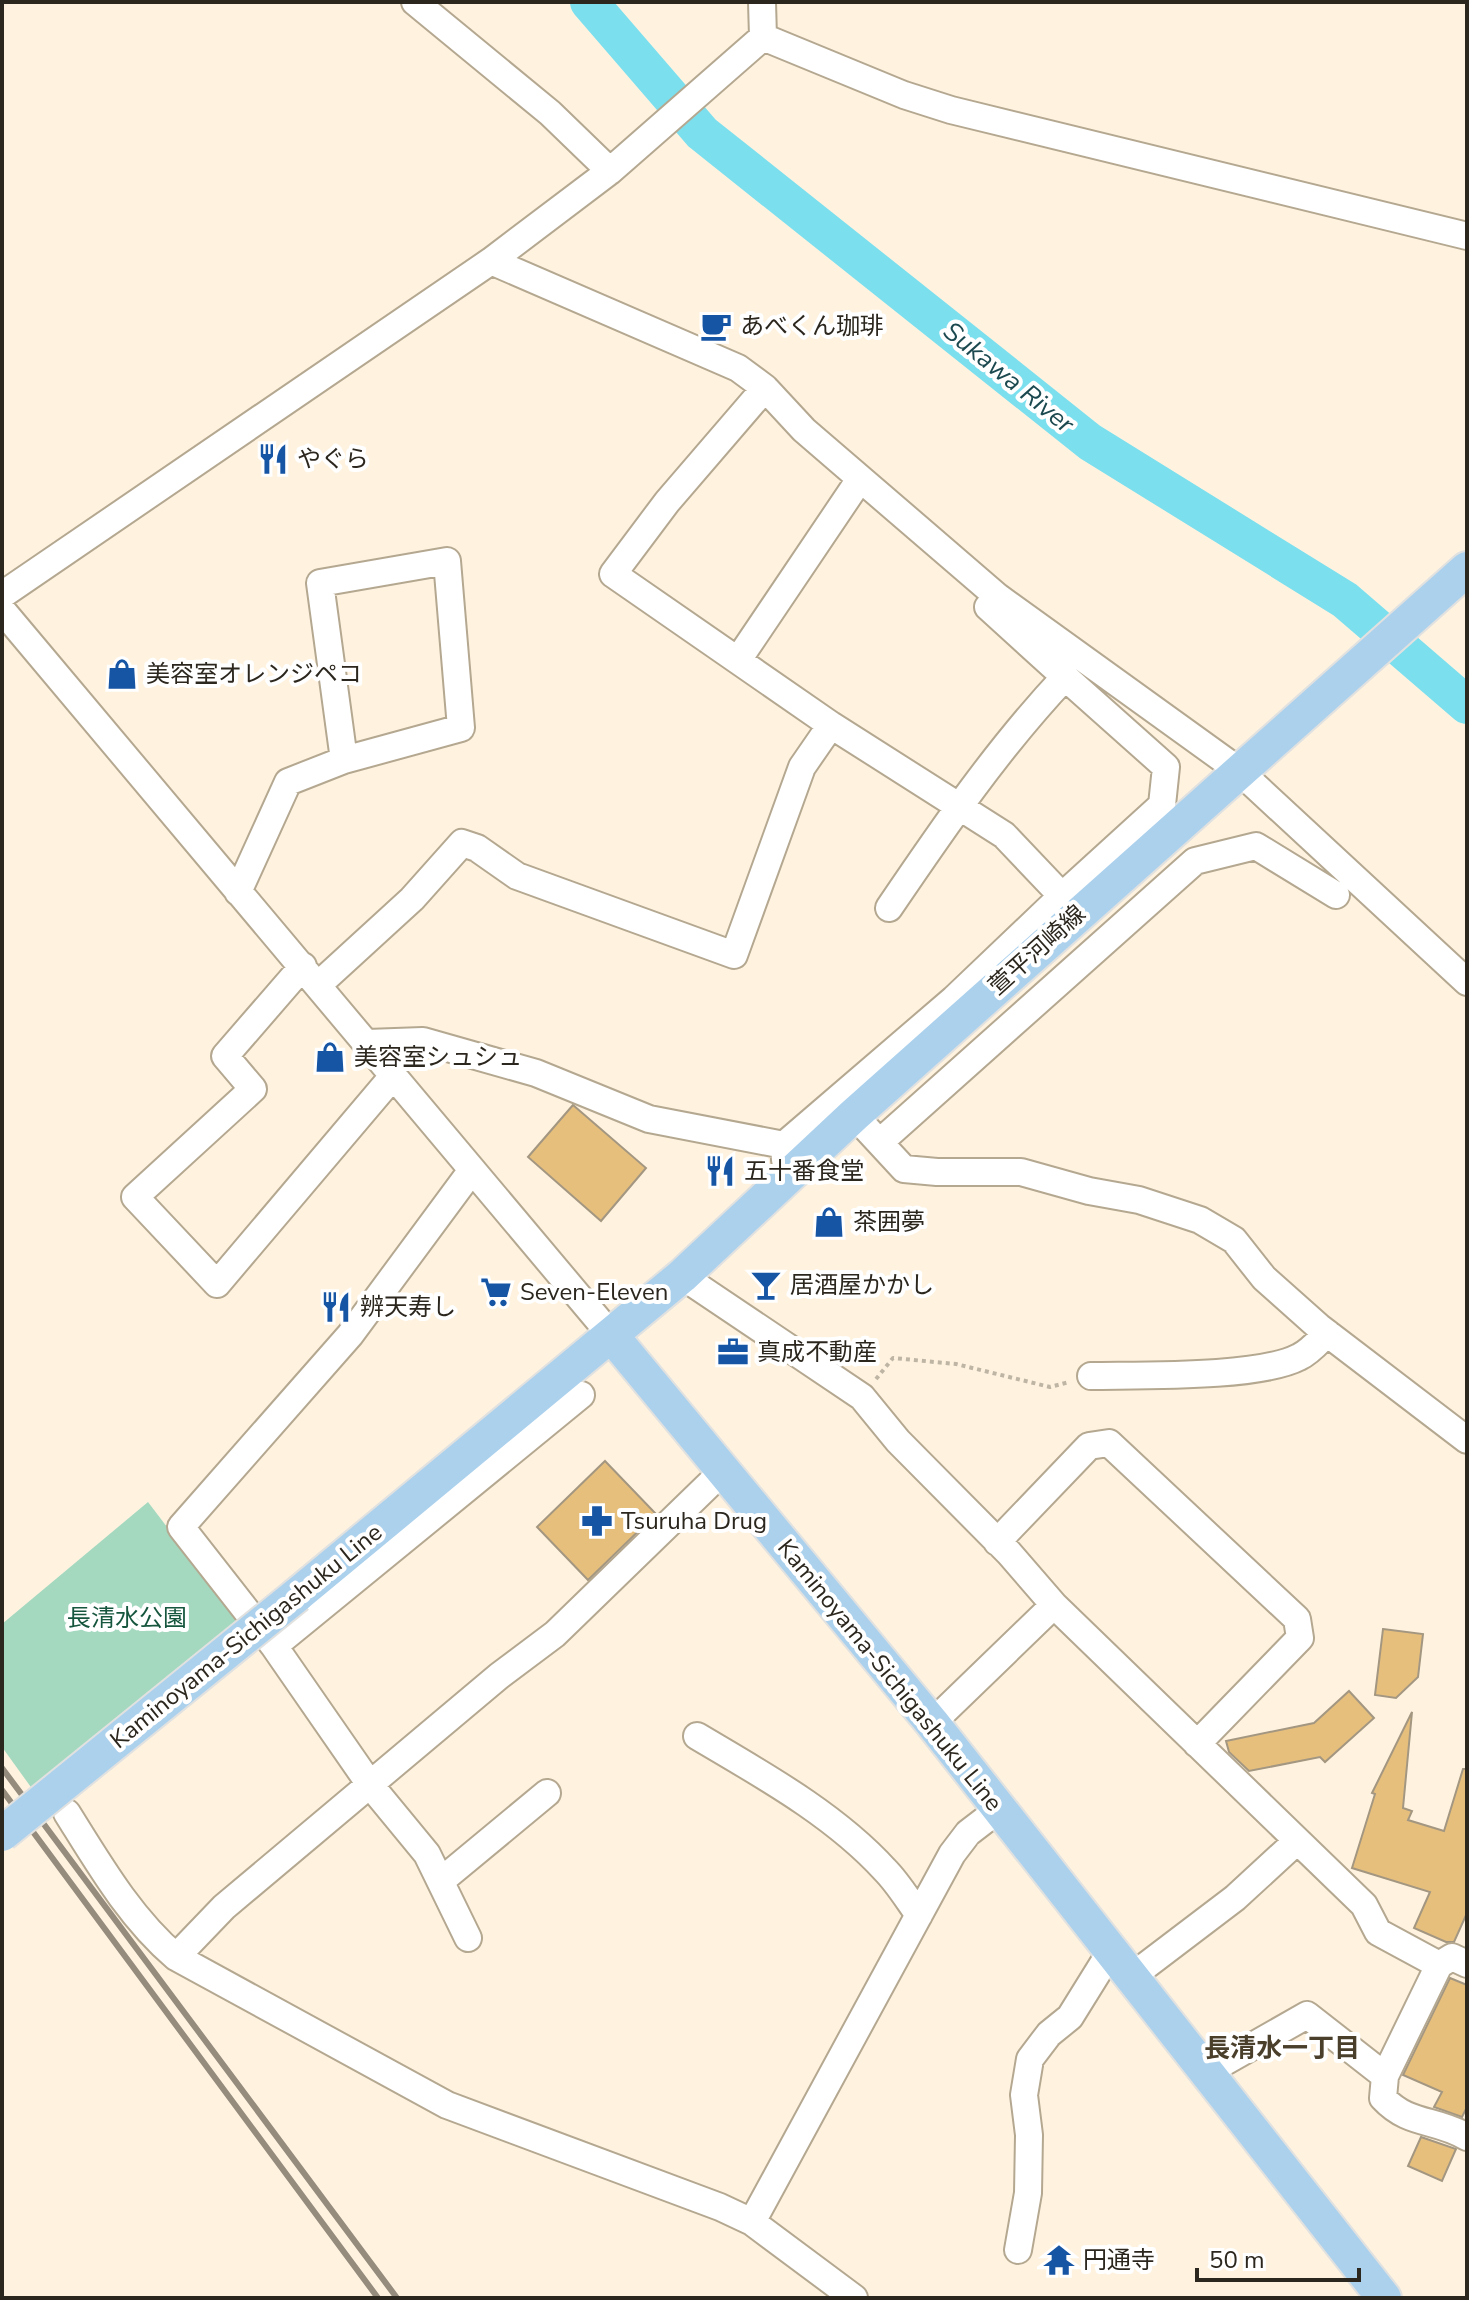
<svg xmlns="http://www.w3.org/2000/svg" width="1469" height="2300" viewBox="0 0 1469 2300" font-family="'Nunito Sans','Noto Sans JP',sans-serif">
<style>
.green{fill:#a4d9c0}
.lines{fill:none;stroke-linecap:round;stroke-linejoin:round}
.river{stroke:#7cdfee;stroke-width:38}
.building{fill:#e6bf7d;stroke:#a49781;stroke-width:2}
.minor-casing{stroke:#b5a891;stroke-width:30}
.major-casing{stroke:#e1e1e0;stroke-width:38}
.path{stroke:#bfb5a5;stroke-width:4;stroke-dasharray:4 4;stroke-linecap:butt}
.minor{stroke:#fff;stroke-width:26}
.major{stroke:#acd1ed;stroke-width:34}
.rail{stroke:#958c7e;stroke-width:6}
.major-bridge-casing{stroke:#e1e1e0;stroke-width:38;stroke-linecap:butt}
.major-bridge{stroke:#acd1ed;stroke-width:34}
.labels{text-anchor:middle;stroke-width:8;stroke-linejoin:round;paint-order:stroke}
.poi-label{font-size:24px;fill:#2c271e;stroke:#fff;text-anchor:start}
.street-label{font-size:24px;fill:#2c271e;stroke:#fff}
.park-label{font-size:24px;fill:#16563e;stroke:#fff}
.water-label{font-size:26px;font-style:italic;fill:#1b494f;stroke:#fff}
.neighbourhood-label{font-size:26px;font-weight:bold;fill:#4a3f2b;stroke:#fff}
</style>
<rect width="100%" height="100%" fill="#fff3e0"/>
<path class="green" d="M148,1502L241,1624L33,1790L2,1747V1624Z"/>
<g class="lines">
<path class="river" d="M589,2L702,133L1090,442L1345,600L1467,705"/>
</g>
<path class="building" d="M573,1105L646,1168L601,1221L528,1157Z
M605,1461L656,1514L588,1580L537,1527Z
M1383,1629L1423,1634L1418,1677L1396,1698L1375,1695Z
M1349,1691L1374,1718L1325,1762L1320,1757L1249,1771L1229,1752L1226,1741L1314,1723Z
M1412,1712L1403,1808L1412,1811L1408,1820L1444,1831L1463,1769H1467V1913L1454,1942H1446L1414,1928L1430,1892L1352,1868L1375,1794L1372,1793Z
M1450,1978L1467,1985V2107L1462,2117L1434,2107L1442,2092L1403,2075Z
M1421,2137L1456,2149L1442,2181L1408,2166Z"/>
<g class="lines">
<defs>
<path id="minor" d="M415,2L550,113L610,171
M762,2L763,37
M763,37L904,95L951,110L1467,236
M491,261L738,368L765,388L804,430L998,597L1238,770L1467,982
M765,388L667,502L613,574L831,725L1004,835L1062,896L1162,805L1166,767L1065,677C998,748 944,827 889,908
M447,561L461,728L344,760L320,583Z
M2,595L491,261L610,171L763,37
M988,607L1065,677
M2,610L611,1335
M738,660L860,479
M238,892L288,782L344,760
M303,966L225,1056L253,1089L135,1197L217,1284L394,1075
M318,985L412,899L462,843L477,848L517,876L734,955L802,767L831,725
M367,1043L423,1041L536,1073L649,1119L784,1145
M854,1115L904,1169L937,1172H1021L1089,1191L1139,1200L1200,1220L1234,1240L1264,1278L1319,1327L1467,1440
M880,1142L1195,861L1256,846L1336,895
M785,1160L784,1145L954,999L1062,896
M682,1276L862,1397L898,1441L1009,1553L1054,1605
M1091,1376C1140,1375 1259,1378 1299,1357C1310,1352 1319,1341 1327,1333
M997,1542L1089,1446L1109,1443L1297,1619L1300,1638L1197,1744
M274,1646L581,1395
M932,1723L1054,1605L1364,1905L1378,1932L1439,1965L1452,1957L1467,1964
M697,1736C761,1774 834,1814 885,1870C898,1883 908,1900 919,1915
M67,1813C99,1864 130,1918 176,1957L447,2105L720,2207L752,2222L854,2298
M442,1880L547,1793
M468,1938L427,1854L371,1786L274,1646L181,1527L350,1335L472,1170
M176,1957L224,1907L499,1676L555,1634L724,1470
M1131,1977L1235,1898L1297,1841
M1207,2072L1307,2015L1385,2076L1383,2098C1409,2126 1435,2118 1467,2137
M1385,2076L1439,1965
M752,2222L952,1854L968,1833L998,1810
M1018,2250L1028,2193L1029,2135L1024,2095L1030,2059L1049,2034L1070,2017L1111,1951"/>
<path id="major" d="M611,1335L932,1723L1384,2298
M297,1595L682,1276L854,1115L1467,569"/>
</defs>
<use href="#minor" class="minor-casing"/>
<use href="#major" class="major-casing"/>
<path class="path" d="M876,1379L893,1358L956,1364L1050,1387L1069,1382"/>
<use href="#minor" class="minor"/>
<use href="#major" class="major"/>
<path class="rail" d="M2,1768L397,2298
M2,1790L378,2298"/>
<defs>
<path id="major-bridge" d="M2,1834L297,1595"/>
</defs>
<use href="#major-bridge" class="major-bridge-casing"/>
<use href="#major-bridge" class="major-bridge"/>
</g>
<defs>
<symbol id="cafe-bare" viewBox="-9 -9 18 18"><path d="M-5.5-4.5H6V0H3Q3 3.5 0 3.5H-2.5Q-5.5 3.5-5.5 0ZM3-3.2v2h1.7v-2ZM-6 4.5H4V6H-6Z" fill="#1654a4" stroke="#fff" stroke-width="2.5" paint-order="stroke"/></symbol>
<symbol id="restaurant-bare" viewBox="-9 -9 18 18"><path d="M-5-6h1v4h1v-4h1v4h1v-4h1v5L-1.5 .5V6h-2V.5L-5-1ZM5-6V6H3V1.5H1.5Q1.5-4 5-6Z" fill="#1654a4" stroke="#fff" stroke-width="2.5" paint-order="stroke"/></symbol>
<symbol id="shop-bare" viewBox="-9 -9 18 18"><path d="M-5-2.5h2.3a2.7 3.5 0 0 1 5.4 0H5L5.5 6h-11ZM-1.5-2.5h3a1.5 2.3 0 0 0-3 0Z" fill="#1654a4" stroke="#fff" stroke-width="2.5" paint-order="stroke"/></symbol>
<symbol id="bar-bare" viewBox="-9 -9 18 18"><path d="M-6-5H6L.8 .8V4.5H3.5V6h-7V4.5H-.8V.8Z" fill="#1654a4" stroke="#fff" stroke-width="2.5" paint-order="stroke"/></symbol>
<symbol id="supermarket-bare" viewBox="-9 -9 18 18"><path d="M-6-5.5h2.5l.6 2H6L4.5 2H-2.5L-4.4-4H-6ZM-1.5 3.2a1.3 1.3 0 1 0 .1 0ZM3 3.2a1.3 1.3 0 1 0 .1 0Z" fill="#1654a4" stroke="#fff" stroke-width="2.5" paint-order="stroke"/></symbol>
<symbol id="office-bare" viewBox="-9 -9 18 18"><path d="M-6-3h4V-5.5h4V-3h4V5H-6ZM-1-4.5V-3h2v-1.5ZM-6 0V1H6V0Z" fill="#1654a4" stroke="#fff" stroke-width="2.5" paint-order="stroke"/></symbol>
<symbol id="pharmacy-bare" viewBox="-9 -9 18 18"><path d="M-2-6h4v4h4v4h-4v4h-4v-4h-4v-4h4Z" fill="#1654a4" stroke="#fff" stroke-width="2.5" paint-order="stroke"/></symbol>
<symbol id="temple-bare" viewBox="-9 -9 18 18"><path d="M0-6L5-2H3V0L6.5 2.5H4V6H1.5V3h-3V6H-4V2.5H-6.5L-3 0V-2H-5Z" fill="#1654a4" stroke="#fff" stroke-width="2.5" paint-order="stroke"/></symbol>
</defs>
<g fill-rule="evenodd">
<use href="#cafe-bare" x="694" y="304" width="44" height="44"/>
<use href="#restaurant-bare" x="251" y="437" width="44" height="44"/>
<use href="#shop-bare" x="100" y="652" width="44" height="44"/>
<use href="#shop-bare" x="308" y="1035" width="44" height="44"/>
<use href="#restaurant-bare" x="698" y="1149" width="44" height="44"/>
<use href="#shop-bare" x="807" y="1200" width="44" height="44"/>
<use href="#bar-bare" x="744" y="1263" width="44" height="44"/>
<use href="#supermarket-bare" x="474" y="1270" width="44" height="44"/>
<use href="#restaurant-bare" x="314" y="1285" width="44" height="44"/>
<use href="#office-bare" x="711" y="1330" width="44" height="44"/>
<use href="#pharmacy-bare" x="575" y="1499" width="44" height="44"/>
<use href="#temple-bare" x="1037" y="2238" width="44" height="44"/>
</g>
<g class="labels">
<g class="poi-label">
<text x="740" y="334">あべくん珈琲</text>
<text x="297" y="467">やぐら</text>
<text x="146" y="682">美容室オレンジペコ</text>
<text x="354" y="1065">美容室シュシュ</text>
<text x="744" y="1179">五十番食堂</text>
<text x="853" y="1230">茶囲夢</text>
<text x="790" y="1293">居酒屋かかし</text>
<text x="520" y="1300">Seven-Eleven</text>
<text x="360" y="1315">辨天寿し</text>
<text x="757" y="1360">真成不動産</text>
<text x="621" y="1529">Tsuruha Drug</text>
<text x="1083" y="2268">円通寺</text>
</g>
<g class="street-label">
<text transform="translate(1037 950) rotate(-42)" y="8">萱平河崎線</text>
<text transform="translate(246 1636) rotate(-39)" y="8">Kaminoyama-Sichigashuku Line</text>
<text transform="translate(890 1675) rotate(51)" y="8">Kaminoyama-Sichigashuku Line</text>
</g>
<g class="park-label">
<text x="127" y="1626">長清水公園</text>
</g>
<g class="water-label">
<text transform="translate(1009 377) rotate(39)" y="9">Sukawa River</text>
</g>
<g class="neighbourhood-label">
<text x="1282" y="2057">長清水一丁目</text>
</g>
</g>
<rect width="1469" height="2300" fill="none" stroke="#2c271e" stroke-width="8"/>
<path d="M1197 2268v12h162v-12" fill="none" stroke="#2c271e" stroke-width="4"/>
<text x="1209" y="2268" font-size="24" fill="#2c271e" stroke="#ffffff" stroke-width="6" paint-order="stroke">50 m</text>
</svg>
